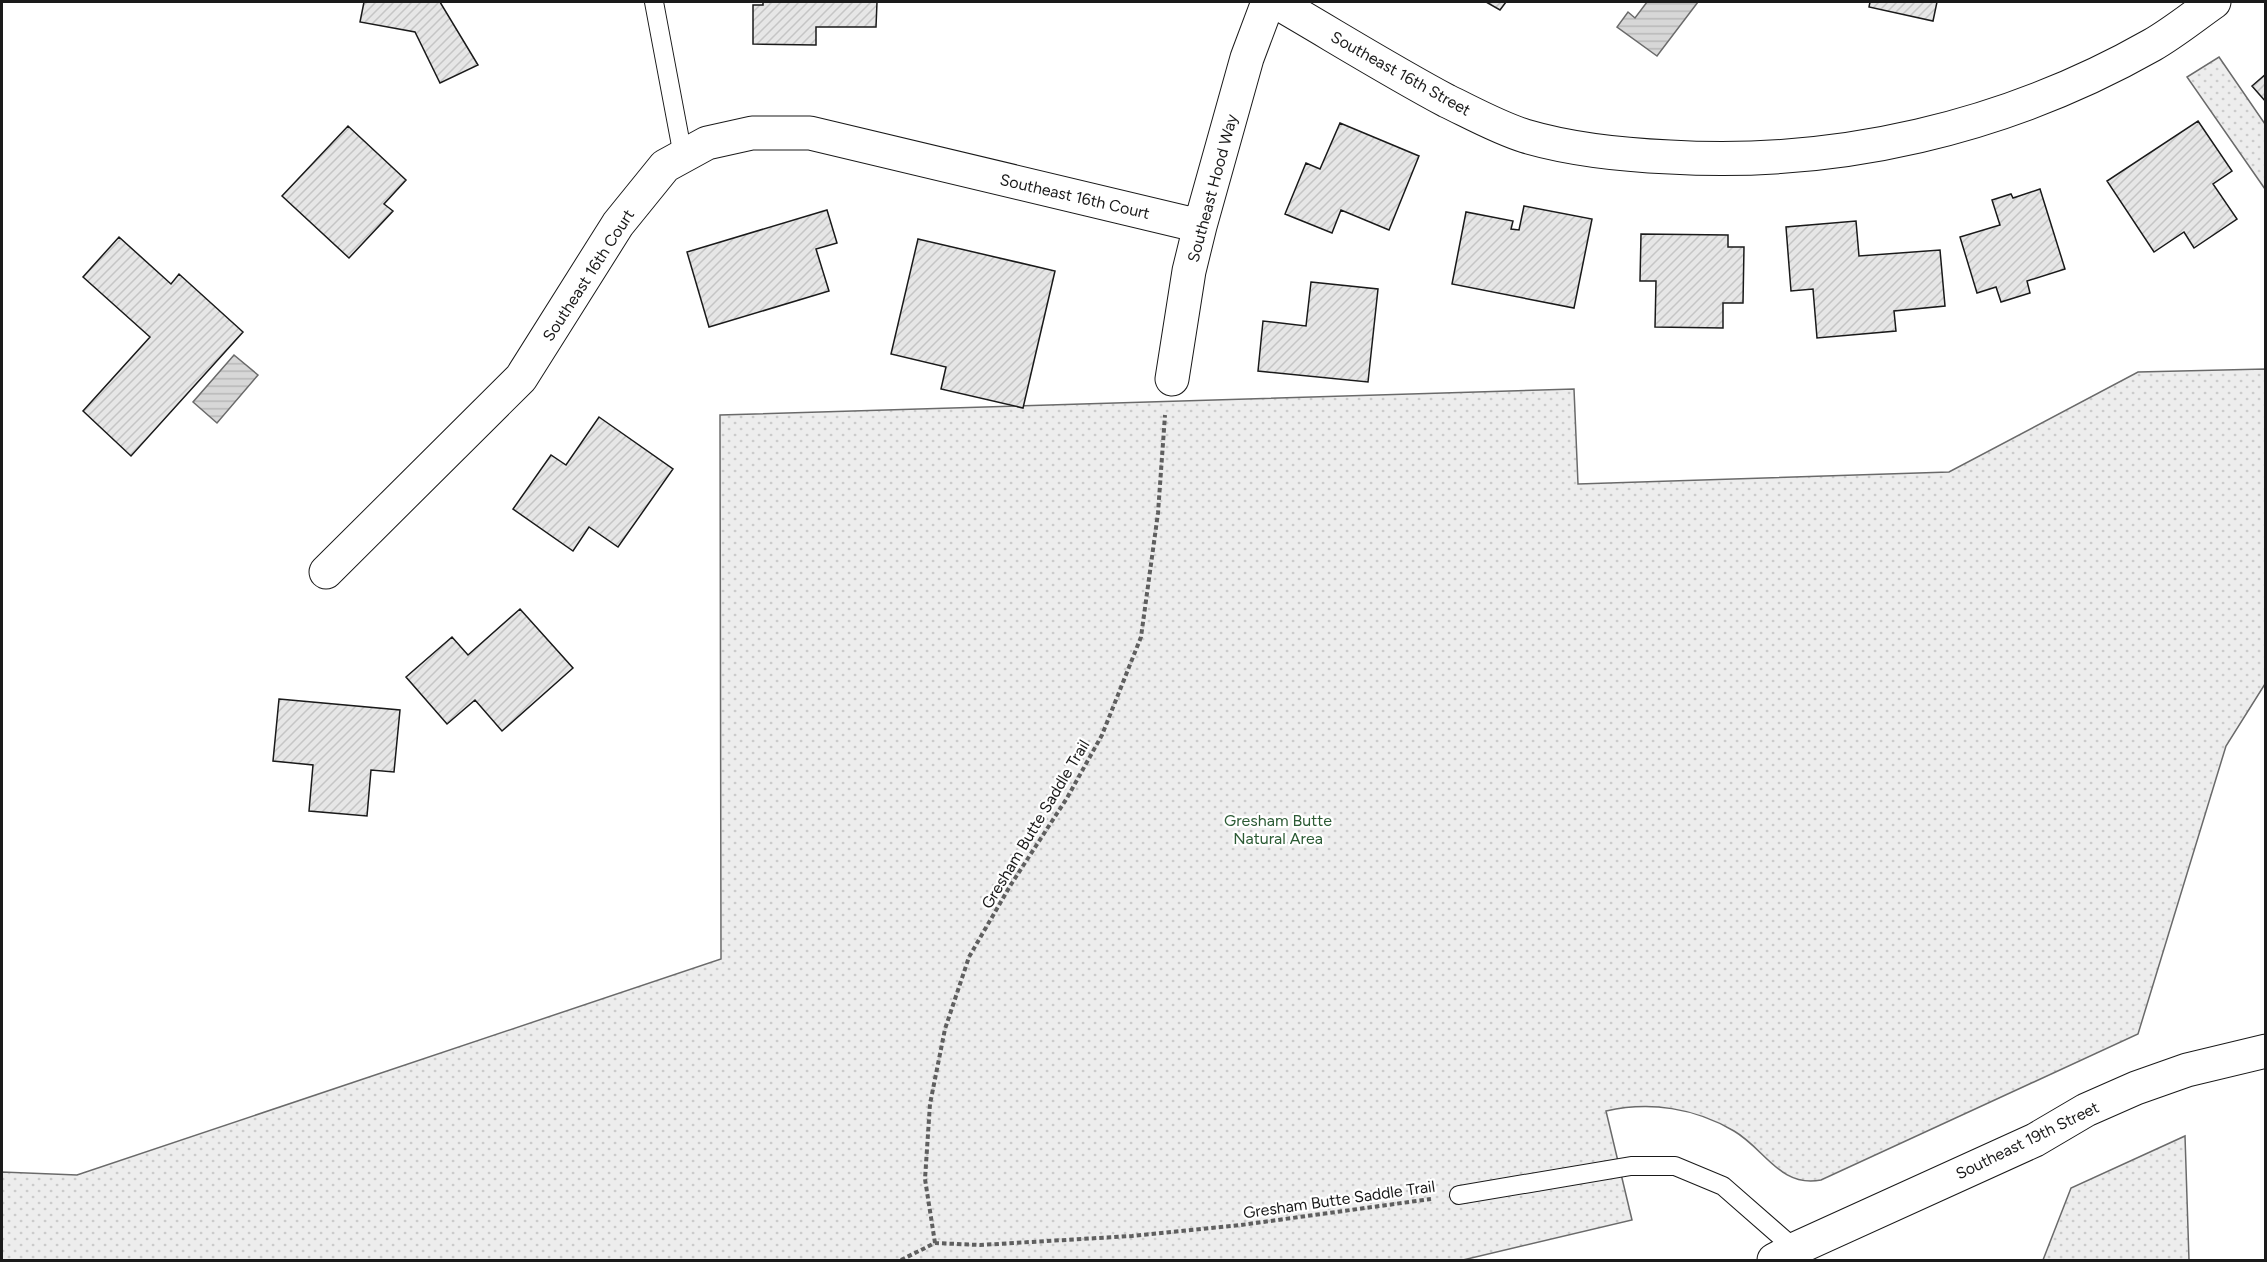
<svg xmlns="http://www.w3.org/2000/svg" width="2267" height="1262" viewBox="0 0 2267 1262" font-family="Figtree,sans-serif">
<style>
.park{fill:url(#park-dots);stroke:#6a6a6a;stroke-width:1.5}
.water{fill:url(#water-rules);stroke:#6a6a6a;stroke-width:1.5}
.building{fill:url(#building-hatch);stroke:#1a1a1a;stroke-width:1.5}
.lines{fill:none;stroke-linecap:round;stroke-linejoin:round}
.service-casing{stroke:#1a1a1a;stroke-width:20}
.minor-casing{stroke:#1a1a1a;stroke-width:35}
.path{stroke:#5f5f5f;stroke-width:4;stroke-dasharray:4.5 3;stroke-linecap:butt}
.service{stroke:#fff;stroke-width:18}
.minor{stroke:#fff;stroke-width:33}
.labels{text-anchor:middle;stroke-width:4.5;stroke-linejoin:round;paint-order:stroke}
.street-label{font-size:16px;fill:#1a1a1a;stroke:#fff}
.park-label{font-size:16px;fill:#2b5a34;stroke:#fff}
</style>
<defs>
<pattern id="park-dots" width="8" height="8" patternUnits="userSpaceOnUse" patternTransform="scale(1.5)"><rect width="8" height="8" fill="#ededed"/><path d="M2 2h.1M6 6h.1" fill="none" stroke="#cbcbcb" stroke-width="1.8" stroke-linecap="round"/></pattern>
<pattern id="water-rules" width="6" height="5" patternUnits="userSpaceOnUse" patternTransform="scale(1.5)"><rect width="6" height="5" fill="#d7d7d7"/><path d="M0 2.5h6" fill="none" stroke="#b8b8b8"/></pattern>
<pattern id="building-hatch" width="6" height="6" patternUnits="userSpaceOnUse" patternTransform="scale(1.5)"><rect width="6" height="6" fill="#e6e6e6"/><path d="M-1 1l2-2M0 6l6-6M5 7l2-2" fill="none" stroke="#c5c5c5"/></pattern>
</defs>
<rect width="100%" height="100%" fill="#fff"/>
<path class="park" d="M2219,57L2265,124V189L2187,77Z
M2265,369V684L2226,746L2138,1034L1821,1180C1780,1188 1765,1149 1734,1131C1695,1108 1650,1101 1606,1111L1632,1220L1463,1260H2V1172L77,1175L721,959L720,415L1574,389L1578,484L1949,472L2138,372Z
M2185,1136L2189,1260H2043L2071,1188Z"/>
<path class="water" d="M1647,2H1698L1657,56L1617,27L1628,12L1635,18Z
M234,355L258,375L217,423L193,402Z"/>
<path class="building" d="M364,2H440L478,65L440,83L415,32L360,22Z
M763,2H877L876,27H816V45L753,44V5H763Z
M1486,2H1506L1500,10Z
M1870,2H1937L1933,21L1869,7Z
M2266,74V102L2252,86Z
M2198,121L2232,171L2213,184L2237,219L2194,248L2184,232L2154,252L2107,181Z
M1340,123L1419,156L1389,230L1341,210L1332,233L1285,214L1306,163L1320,169Z
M348,126L406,180L384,204L393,211L349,258L282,196Z
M2040,189L2065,269L2027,281L2030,293L2001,302L1996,287L1977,293L1960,237L2000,225L1992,200L2011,194L2013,198Z
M1524,206L1592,219L1574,308L1452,284L1466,212L1513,221L1511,229L1519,230Z
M827,210L837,243L816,249L829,291L709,327L687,252Z
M1856,221L1859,256L1940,250L1945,306L1894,311L1896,331L1817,338L1813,289L1791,291L1786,227Z
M1641,234L1728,235V247H1744L1743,303H1723V328L1655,327L1656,281H1640Z
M119,237L171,284L179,274L243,332L131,456L83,411L150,337L83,277Z
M918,239L1055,271L1023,408L941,389L946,367L891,354Z
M1311,282L1378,289L1368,382L1258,371L1263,321L1306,326Z
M599,417L673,469L618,547L589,527L573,551L513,509L551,455L566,465Z
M520,609L573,668L502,731L475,700L447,724L406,677L452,637L468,655Z
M279,699L400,710L394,772L371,770L367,816L309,811L313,765L273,761Z"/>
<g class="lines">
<defs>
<path id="service" d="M654,2L683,156
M1459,1195L1631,1166H1675L1723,1186L1795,1249"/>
<path id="minor" d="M1276,2C1333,35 1389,70 1447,101C1472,113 1499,128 1525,136C1569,149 1625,155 1670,157C1837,167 2006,128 2152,45C2173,33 2194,16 2214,2
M1172,379L1189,271L1200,226L1247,58L1268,2
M326,572L521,378L618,224L665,166L707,143L752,133H810L1200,226
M1774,1260L1795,1249L2035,1140L2086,1110L2136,1088L2187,1070L2266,1051"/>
</defs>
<use href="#service" class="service-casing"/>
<use href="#minor" class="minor-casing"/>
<path class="path" d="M935,1243L925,1179L930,1104L945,1029L969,957L1010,886L1067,798L1102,735L1141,637L1158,513L1165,415
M901,1260L935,1243L980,1245L1132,1236L1241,1225L1431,1199"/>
<use href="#service" class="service"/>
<use href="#minor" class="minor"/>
</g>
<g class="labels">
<g class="street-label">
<text transform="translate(1401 73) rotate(29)" y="6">Southeast 16th Street</text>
<text transform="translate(1212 188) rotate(-75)" y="6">Southeast Hood Way</text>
<text transform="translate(1075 196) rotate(13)" y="6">Southeast 16th Court</text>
<text transform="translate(588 275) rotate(-57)" y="6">Southeast 16th Court</text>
<text transform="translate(1035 824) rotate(-59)" y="6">Gresham Butte Saddle Trail</text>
<text transform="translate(2027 1140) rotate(-26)" y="6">Southeast 19th Street</text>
<text transform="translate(1339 1199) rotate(-8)" y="6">Gresham Butte Saddle Trail</text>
</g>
<g class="park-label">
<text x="1278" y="826">Gresham Butte<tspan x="1278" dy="18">Natural Area</tspan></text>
</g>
</g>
<rect width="2267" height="1262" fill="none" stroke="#1a1a1a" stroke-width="6"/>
</svg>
